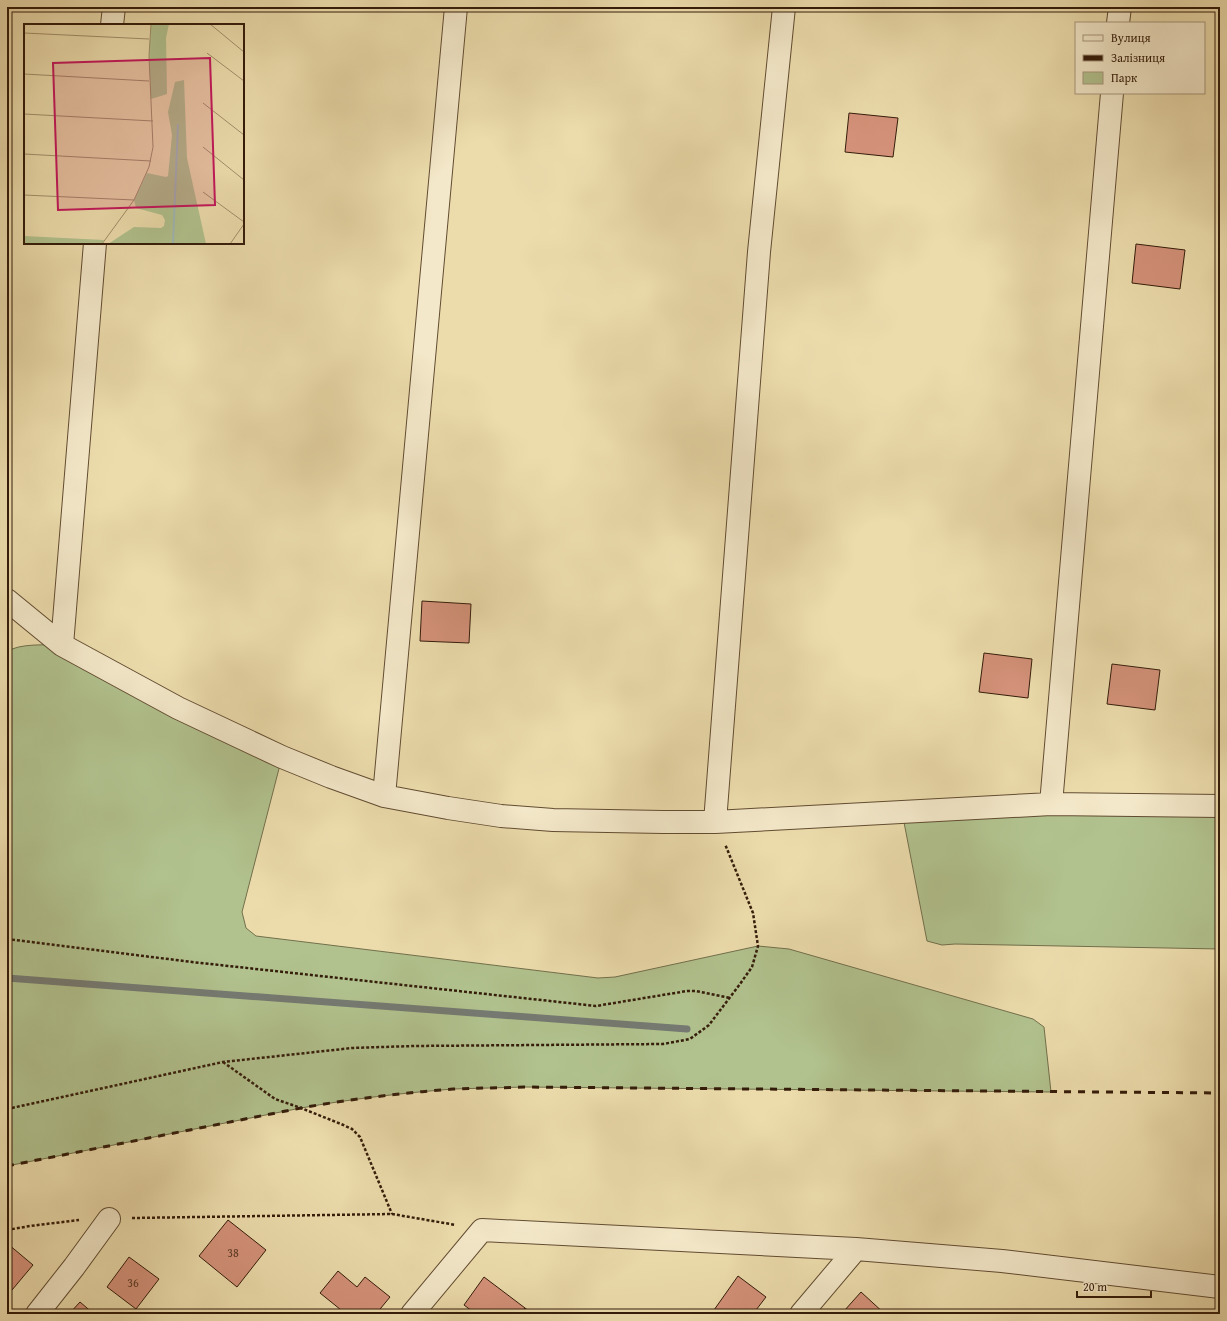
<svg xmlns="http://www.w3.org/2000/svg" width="1227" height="1321" viewBox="0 0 1227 1321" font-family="'Gentium Book Plus',serif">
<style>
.green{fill:#b1c28e;stroke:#726f4c}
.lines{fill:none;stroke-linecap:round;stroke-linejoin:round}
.stream{stroke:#757a72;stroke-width:7}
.building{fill:#d4927a;stroke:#341c0a}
.minor-casing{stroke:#624c32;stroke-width:24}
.path{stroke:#341c0a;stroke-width:2.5;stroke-dasharray:3 2;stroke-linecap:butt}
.minor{stroke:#f3e8c9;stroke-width:22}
.rail{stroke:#341c0a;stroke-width:3;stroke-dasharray:7 7;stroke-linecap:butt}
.labels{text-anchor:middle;stroke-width:3;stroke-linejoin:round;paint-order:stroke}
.number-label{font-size:12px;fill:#5c3a26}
.inset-river{fill:none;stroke:#a0b8b7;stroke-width:2}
.inset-road{fill:none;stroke:#a28f6b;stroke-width:1}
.view{fill:#c2185b;fill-opacity:0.15;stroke:#c2185b;stroke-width:2}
.inset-edge{fill:none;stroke:#341c0a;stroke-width:2}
</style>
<rect width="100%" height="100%" fill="#ecdcac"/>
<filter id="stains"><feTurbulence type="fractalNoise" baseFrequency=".005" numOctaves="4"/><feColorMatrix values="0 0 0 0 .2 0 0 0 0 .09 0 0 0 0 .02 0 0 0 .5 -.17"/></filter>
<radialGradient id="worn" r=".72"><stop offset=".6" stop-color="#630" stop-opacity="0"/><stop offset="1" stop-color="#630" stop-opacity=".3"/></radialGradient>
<path class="green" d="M62,645L282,757L242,912L246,928L256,936L598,978L615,977L758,946L789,949L1033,1019L1044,1027L1051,1092L524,1087C500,1088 477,1088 453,1089C402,1093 351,1099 301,1108L7,1166V652C18,643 47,645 62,645Z
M1220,806V949L955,944L942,945L927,941L902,812Z"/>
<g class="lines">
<path class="stream" d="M7,978L687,1029"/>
</g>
<path class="building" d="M849,113L898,118L893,157L845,152Z
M1136,244L1185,250L1180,289L1132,283Z
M422,601L471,604L469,643L420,641Z
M984,653L1032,659L1028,698L979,692Z
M1112,664L1160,670L1155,710L1107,704Z
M228,1220L266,1250L237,1287L199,1256Z
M8,1244L33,1265L12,1290L7,1286V1245Z
M129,1257L159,1279L136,1309L107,1287Z
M338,1271L357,1287L365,1277L390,1297L376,1314H346L320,1293Z
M738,1276L766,1297L753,1314H719L714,1310Z
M484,1277L525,1308L520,1314H476L464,1305Z
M861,1292L885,1314H847L844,1311Z
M80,1302L94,1314H69Z
M525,1308L533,1314H520Z"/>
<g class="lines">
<defs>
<path id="minor" d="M1118,23L1120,7
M112,25L114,7
M95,243L62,645L178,708L282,757L331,777L384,796L448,808L501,816L553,820L663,822H715L1051,804L1220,806
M7,600L62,645
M384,796L456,7
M1051,804L1112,93
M715,822L759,252L784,7
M37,1314L74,1267L109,1219
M412,1314L482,1230L856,1249L1002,1261L1220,1287
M801,1314L856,1249"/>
</defs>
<use href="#minor" class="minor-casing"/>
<path class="path" d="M7,939L192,962L596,1006L687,991H696L730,998
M223,1062L275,1099L301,1108L341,1124L352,1129L360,1137L392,1214
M7,1109L223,1062L352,1048L413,1046L663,1044L690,1039L709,1025L740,984L752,967L758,946L753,913L725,844
M132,1218L392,1214L456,1225
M7,1230L30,1226L79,1220"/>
<use href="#minor" class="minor"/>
<path class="rail" d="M7,1166L301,1108C351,1099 402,1093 453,1089C477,1088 500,1088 524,1087L1220,1093"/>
</g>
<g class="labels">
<g class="number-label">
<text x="233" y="1257">38</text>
<text x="133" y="1287">36</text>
</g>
</g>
<g transform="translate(24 24)">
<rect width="220" height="220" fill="#ecdcac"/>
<path d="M127,0H145L142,14L143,70L127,75L125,32ZM160,56L163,134L182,220H84L110,203L137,204L140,202L141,196L138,191L112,184L110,176L123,149L142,153L144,152L148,111L144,88L151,58ZM0,212L80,216L78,220H0Z" fill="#b1c28e"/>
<path class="inset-river" d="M149,220L154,100"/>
<path class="inset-road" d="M186,0L220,28M0,9L125,15M183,29L220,57M0,50L125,57M179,79L220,111M0,90L129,97M179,123L220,156M0,130L127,137M179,168L220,198M0,171L110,176L125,143L129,123L125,32L127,0M78,220L110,176M206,220L220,200"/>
<path class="view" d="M186,34L191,181L34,186L29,39Z"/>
<rect width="220" height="220" class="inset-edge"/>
</g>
<rect width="1227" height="1321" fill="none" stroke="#ecdcac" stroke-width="24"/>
<rect x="8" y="8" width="1211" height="1305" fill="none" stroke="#341c0a" stroke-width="2"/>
<rect x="12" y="12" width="1203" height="1297" fill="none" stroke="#341c0a"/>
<rect x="1075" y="22" width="130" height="72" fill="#f3e8c9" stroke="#a7967d"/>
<rect x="1083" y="35" width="20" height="6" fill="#f3e8c9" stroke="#a7967d"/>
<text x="1111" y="42" font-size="12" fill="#341c0a">Вулиця</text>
<rect x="1083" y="55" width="20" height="6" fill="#341c0a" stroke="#a7967d"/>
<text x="1111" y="62" font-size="12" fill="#341c0a">Залізниця</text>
<rect x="1083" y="72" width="20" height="12" fill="#b1c28e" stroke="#a7967d"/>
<text x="1111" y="82" font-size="12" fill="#341c0a">Парк</text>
<path d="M1077 1291v6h74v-6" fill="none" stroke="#341c0a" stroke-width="2"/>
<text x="1083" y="1291" font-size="12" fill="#341c0a" stroke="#f3e8c9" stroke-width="3" paint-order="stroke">20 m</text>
<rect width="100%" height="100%" filter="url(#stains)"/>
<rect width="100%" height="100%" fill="url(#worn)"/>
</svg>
